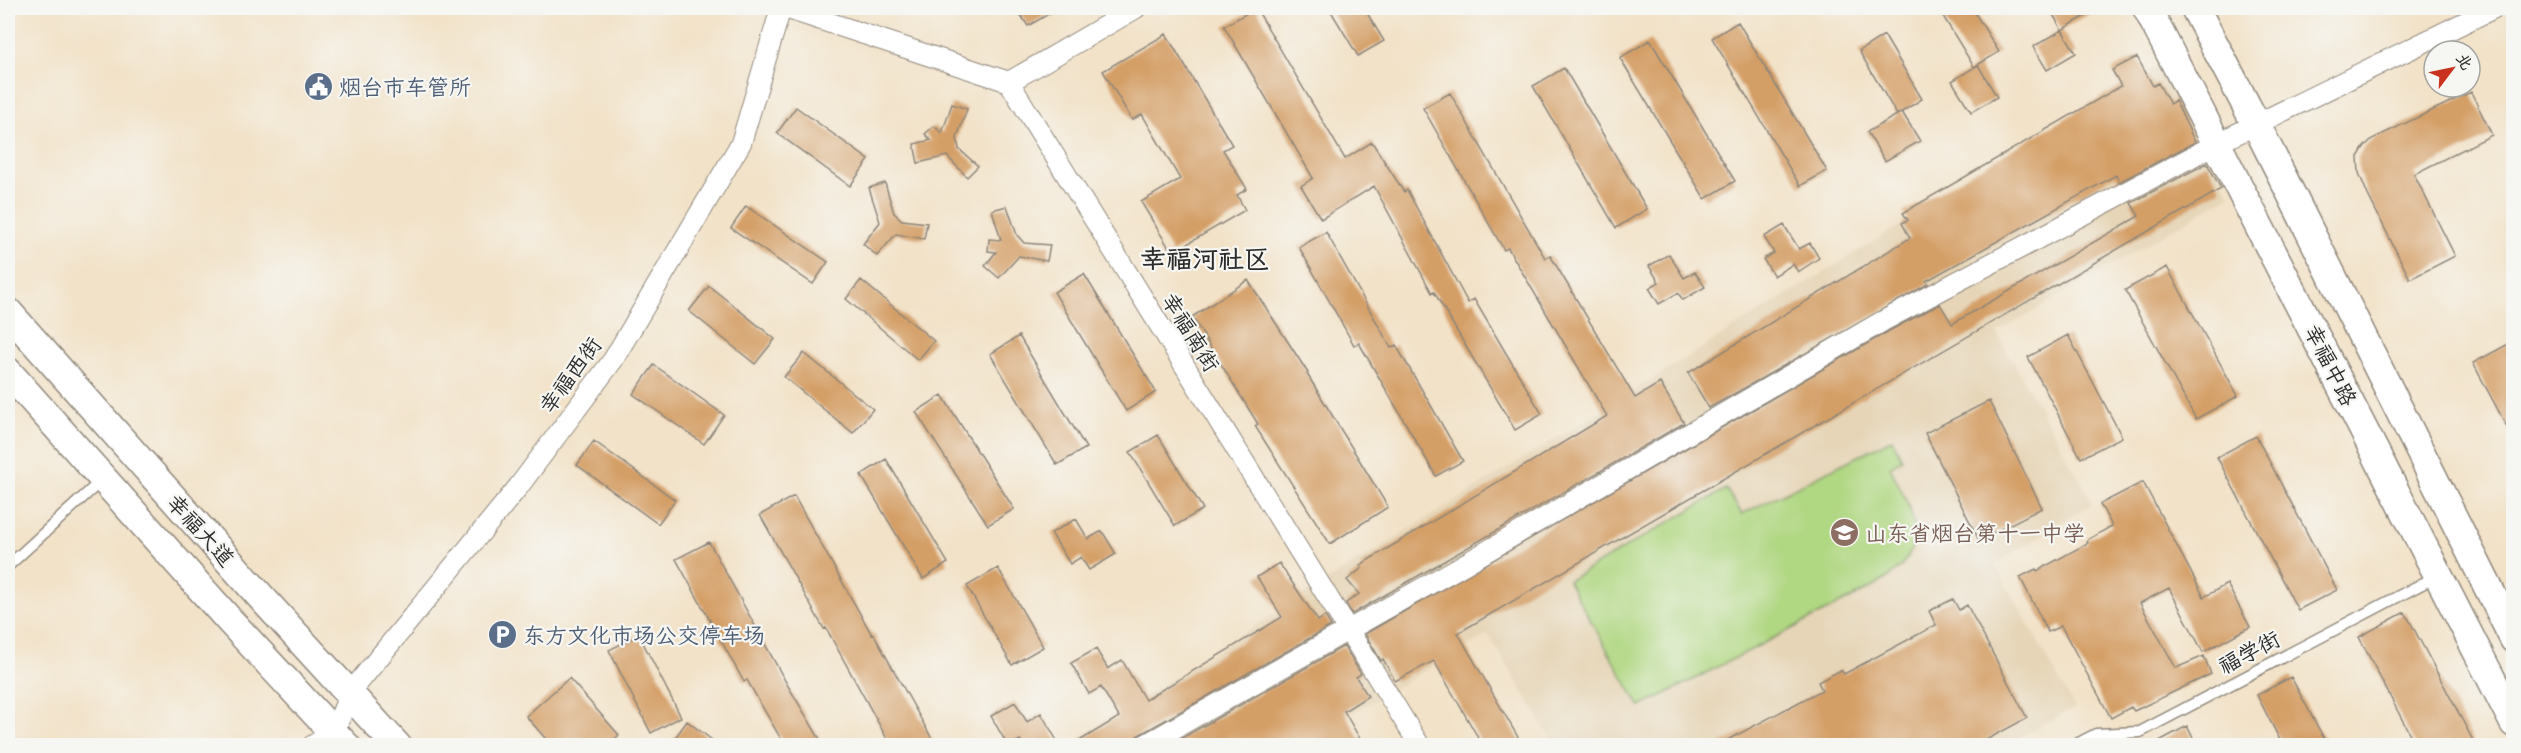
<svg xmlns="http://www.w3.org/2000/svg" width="2521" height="753" viewBox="0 0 2521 753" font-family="Sriracha,'LXGW WenKai TC',sans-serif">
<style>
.built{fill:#e6d5b7}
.green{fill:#b0d782;stroke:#6e8156;stroke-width:1.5}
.building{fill:#d49f66}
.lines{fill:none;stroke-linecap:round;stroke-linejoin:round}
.service-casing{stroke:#8e867a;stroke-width:13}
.minor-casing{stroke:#8e867a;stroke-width:22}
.secondary-casing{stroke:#8e867a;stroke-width:31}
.service{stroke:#fff;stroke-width:10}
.minor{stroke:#fff;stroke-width:20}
.secondary{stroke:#fff;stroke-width:28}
.labels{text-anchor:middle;stroke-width:4.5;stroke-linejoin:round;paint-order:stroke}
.service-label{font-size:22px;fill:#4e5e75;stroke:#f6f6f2;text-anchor:start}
.street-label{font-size:22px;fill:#2b2b2b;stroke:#f6f6f2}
.education-label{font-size:22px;fill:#785e54;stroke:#f6f6f2;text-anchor:start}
.quarter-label{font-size:26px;font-weight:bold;fill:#2b2b2b;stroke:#f6f6f2}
</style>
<rect width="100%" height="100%" fill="#f6f6f2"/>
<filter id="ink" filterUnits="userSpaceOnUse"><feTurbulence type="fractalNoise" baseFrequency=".0167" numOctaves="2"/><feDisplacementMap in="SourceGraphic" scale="12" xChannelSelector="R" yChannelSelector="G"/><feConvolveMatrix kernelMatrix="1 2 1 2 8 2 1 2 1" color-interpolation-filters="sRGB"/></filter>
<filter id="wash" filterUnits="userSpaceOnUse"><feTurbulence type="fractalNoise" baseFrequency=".008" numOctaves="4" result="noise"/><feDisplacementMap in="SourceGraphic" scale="24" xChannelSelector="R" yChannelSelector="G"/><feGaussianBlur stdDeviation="1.35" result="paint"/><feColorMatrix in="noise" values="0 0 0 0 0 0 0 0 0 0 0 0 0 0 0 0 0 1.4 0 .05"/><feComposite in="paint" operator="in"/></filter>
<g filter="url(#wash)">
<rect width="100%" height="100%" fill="#f2e2c8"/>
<path class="built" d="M2160,64L2230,195L1997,333L2093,503L1995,564L2075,708L2003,745H1555L1488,634L1298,745L1067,746L1323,583Z"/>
<path class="green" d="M1892,439L1902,459L1890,467C1915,518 1935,548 1877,585L1640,707L1568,581L1726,489L1742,514Z"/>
<g id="blocks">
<path class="building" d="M1016,8H1059L1028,26Z
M1256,8L1345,159L1372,142L1404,192L1407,190L1468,303L1474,299L1542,414L1515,430L1434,292L1432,293L1374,186L1321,219L1301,186L1313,178L1224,26Z
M1329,8H1364L1384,41L1358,56Z
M1938,8H1972L1999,52L1974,67Z
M2049,8H2099L2062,30Z
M1738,22L1827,171L1800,186L1712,38Z
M2062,30L2076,53L2047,70L2033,47Z
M1166,34L1232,145L1223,150L1247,189L1237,195L1245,210L1172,253L1141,202L1180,179L1142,114L1132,120L1103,71Z
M1884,35L1922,99L1897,115L1859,51Z
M1650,40L1735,181L1705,199L1620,58Z
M2137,57L2153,86L2158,83L2170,104L2175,100L2195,142L2119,182L2116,175L1926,281L1928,284L1709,408L1688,373L1910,238L1902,223L1908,220L1903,213L2121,86L2112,70Z
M1978,65L1997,97L1971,112L1952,81Z
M1564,68L1647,209L1616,228L1533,86Z
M2471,92L2492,135L2414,174L2455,256L2410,279L2368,195L2359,173L2358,157L2364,147L2372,139Z
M1450,93L1545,258L1550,255L1635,398L1660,383L1684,423L1352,614L1346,603L1359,594L1347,580L1362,568L1360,565L1607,416L1508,248L1504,250L1423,108Z
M952,104L967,109L957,138L959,149L978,166L967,177L947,156L918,163L914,144L931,140L925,134L934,126L942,133Z
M796,107L869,160L850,186L777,133Z
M1902,112L1920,141L1885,161L1867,132Z
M2207,163L2221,189L1458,633L1523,746H1483L1434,661L1395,681L1383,659L1381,661L1365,634L1889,331L1940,304L1952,324L2139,216L2131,203Z
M885,183L894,213L902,220L927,223L924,239L896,234L877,256L863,244L880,222L869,188Z
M746,206L828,262L813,284L731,228Z
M1007,206L1017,235L1024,243L1050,245L1047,261L1019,256L999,278L985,266L996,252L988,251L989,239L1001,240L992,210Z
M1784,225L1799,249L1810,243L1819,258L1798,272L1793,264L1774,276L1763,259L1774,253L1764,237Z
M1326,232L1391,348L1396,345L1463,461L1436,476L1359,343L1354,345L1299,247Z
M1669,254L1684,278L1695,272L1705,287L1683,300L1678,293L1659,304L1649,288L1659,282L1649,266Z
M2167,267L2238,396L2196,419L2125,290Z
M1084,274L1156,392L1126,411L1054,292Z
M861,280L934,341L918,360L846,299Z
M1248,280L1308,373L1307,374L1388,507L1330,544L1255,426L1258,424L1192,317Z
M709,286L775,339L755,364L689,311Z
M2068,335L2122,437L2081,458L2028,357Z
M1019,336L1086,448L1057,465L990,354Z
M2514,341V440L2473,363Z
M804,353L873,409L853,433L784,377Z
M654,365L724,415L704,444L633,394Z
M942,395L1014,509L988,525L916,412Z
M1989,401L2042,508L1979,540L1925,433Z
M1158,435L1203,509L1175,526L1130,452Z
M2256,436L2337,590L2298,610L2217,457Z
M594,441L675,500L658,524L577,465Z
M886,459L948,563L923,579L861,475Z
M2143,482L2204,597L2227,584L2250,627L2203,652L2169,588L2140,603L2176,668L2204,656L2211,674L2134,711L2131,707L2111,718L2061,626L2048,632L2020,577L2036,569L2037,571L2088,543L2087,540L2112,526L2100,504Z
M794,496L872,635L874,634L879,644L936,746H891L826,628L824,629L760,515Z
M1076,519L1088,539L1102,531L1116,554L1089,570L1081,557L1070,564L1051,533Z
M709,542L788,686L824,746H785L747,680L744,682L676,559Z
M1279,563L1318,621L1325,616L1331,626L1137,736L1131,746H1071L1119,717L1101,687L1089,694L1071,663L1096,649L1108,669L1122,660L1145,700L1282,617L1257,577Z
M998,568L1043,647L1012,665L967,586Z
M1953,599L1959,610L1967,605L2027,718L1975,746H1716L1822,690L1818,682L1841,670L1844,674L1936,625L1929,611Z
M2405,612L2476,746H2416L2359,637Z
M639,635L681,717L651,733L609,650Z
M1344,646L1361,674L1356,677L1368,696L1344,711L1364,746H1168Z
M2291,677L2328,746H2283L2257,695Z
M569,678L619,735L607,746H552L526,716Z
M1015,702L1027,722L1041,713L1060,746H1024L1020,740L1008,746L991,716Z
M687,721L720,746H669Z
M2187,726L2197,746H2150Z"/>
</g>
</g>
<g filter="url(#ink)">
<use href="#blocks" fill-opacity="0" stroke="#8e867a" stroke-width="1.5"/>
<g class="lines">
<defs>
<path id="service" d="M8,566L103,479
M2073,746L2096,734L2140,732L2437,576"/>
<path id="minor" d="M785,8L1009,82L1420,746
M1009,82L1136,8
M312,746L334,732L350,693L519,486L613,360L741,143L781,8
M1143,746L1458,568L1883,321L2218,143L2494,8"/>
<path id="secondary" d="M2147,8L2514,723
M2195,8L2256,124L2514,639
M8,312L261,597L397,746
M8,372L230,621L346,746"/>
</defs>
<use href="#service" class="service-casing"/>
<use href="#minor" class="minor-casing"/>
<use href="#secondary" class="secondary-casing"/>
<use href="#service" class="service"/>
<use href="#minor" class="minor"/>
<use href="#secondary" class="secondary"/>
</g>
</g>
<defs>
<symbol id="civic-disc" viewBox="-11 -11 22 22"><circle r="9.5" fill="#5c6f8a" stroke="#f6f6f2"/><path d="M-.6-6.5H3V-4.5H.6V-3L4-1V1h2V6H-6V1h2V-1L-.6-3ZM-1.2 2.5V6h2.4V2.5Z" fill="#fff"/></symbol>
<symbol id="school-disc" viewBox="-11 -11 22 22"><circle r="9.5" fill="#8d6e63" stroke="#f6f6f2"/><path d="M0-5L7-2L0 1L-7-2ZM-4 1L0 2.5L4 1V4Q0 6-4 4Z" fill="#fff"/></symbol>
<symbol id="parking-disc" viewBox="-11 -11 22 22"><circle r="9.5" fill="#5c6f8a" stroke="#f6f6f2"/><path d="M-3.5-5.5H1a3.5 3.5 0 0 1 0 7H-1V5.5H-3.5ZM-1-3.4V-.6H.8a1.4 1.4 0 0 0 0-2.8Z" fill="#fff"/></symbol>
</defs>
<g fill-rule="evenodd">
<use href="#civic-disc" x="302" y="70" width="33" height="33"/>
<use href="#school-disc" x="1828" y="516" width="33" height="33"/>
<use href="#parking-disc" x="486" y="618" width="33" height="33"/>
</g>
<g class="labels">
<g class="service-label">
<text x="339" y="95">烟台市车管所</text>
<text x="523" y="643">东方文化市场公交停车场</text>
</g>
<g class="street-label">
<text transform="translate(1191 332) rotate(58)" y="8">幸福南街</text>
<text transform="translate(2331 365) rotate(63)" y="8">幸福中路</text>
<text transform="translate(570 375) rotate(-54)" y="8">幸福西街</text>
<text transform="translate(201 530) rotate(48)" y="8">幸福大道</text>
<text transform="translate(2249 652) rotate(-28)" y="8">福学街</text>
</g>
<g class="education-label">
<text x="1865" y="541">山东省烟台第十一中学</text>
</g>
<g class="quarter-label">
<text x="1205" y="268">幸福河社区</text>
</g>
</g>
<rect width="2521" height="753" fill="none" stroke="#f6f6f2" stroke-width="30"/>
<g transform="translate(2452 69) rotate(58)"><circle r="28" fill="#f6f6f2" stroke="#a5a5a2" stroke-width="1.5"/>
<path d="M0-4.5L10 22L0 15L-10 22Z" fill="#c8321e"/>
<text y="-9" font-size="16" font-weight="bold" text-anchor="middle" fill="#2b2b2b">北</text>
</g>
</svg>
